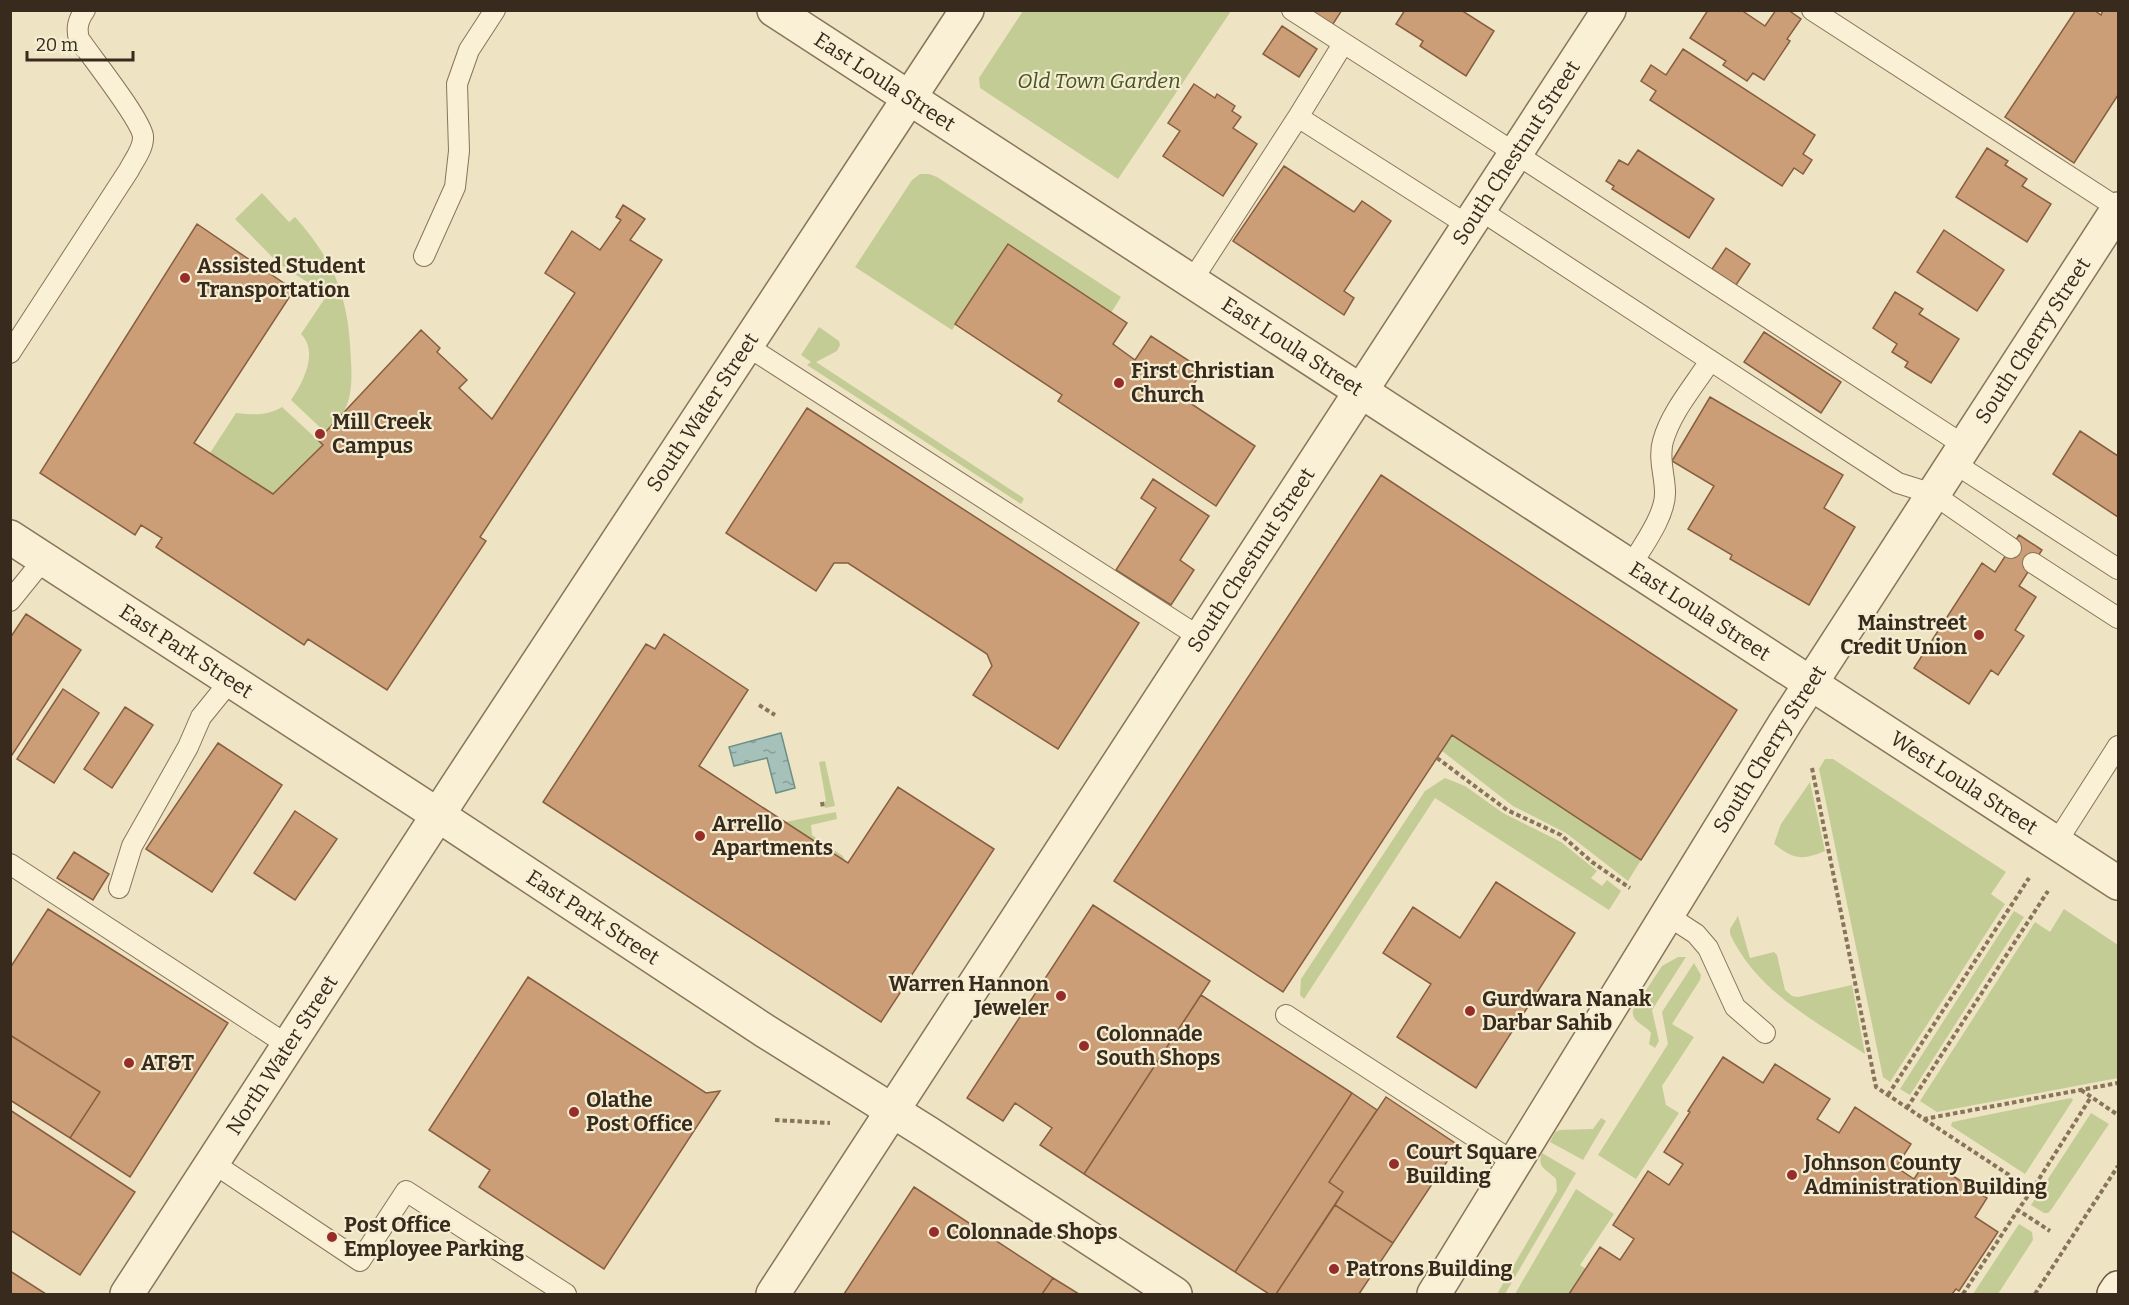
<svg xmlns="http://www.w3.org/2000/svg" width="2129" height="1305" viewBox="0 0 2129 1305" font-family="Bitter,serif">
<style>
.green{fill:#c4cc96}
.water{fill:url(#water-ripples);stroke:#6c8f87;stroke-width:1.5}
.building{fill:#cc9e78;stroke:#875e3f;stroke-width:1.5}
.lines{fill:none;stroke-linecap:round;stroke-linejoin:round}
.service-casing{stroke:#887459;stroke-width:22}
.minor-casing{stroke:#887459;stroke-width:36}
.secondary-casing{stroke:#6a553d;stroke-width:36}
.path{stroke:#887459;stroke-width:4;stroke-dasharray:4.5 3;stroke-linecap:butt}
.service{stroke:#f9f0d6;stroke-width:20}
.minor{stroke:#f9f0d6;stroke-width:33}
.secondary{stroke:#f9f0d6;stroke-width:33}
.poi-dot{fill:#972d29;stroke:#f5edd2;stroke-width:2}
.labels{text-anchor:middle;stroke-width:4.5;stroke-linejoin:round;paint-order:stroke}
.park-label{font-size:21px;font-style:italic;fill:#465424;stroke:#f5edd2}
.street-label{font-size:21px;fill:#382b1e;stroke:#f5edd2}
.poi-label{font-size:21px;font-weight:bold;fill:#382b1e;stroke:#f5edd2;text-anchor:start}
</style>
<defs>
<pattern id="water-ripples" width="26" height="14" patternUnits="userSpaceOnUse" patternTransform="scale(1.5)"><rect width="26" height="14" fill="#a5c1b9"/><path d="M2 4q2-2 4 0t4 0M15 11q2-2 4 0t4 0" fill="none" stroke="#879d96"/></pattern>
</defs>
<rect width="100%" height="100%" fill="#eee3c2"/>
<path class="green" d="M1023,11V10L1231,11L1118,179L980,88L979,78Z
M920,174H929L937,177L1121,297L1111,313L1008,244L952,330L855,267L912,180Z
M262,193L289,222L295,217C336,263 349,299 351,361C352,376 352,398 344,411C340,419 331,425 325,432L291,400C303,383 319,352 301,334L327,295L278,263L235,219Z
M819,327L839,341L840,345L837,351L816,362L1022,497L1024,499L1021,504L807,365L811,362L801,355Z
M282,407L323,445L273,494L210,453L236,413C253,415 267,416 282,407Z
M1452,735L1641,860L1628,881L1566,833L1513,806L1442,751Z
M1825,759H1833L2006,872L1991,894L2005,904L1890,1082L1883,1077L1819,769Z
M825,761L835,806L825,808L824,802L826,801L819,762Z
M1445,778L1465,786L1503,813L1561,842L1597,871L1591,878L1602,886L1607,880L1621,891L1609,910L1435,798L1304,999L1300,995L1301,979L1425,791Z
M1810,782L1825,851C1801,861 1794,859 1774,844L1781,824Z
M836,812L837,819L811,825L812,835L843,856L845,861L785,822Z
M2064,909L2118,945V1078L1937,1112L1920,1101L2035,922L2050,932Z
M2014,911L2024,917L1910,1095L1900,1089Z
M1738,916L1750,958L1774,952L1777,955L1785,990L1792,996L1798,997L1852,985L1865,1054C1814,1020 1757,992 1730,934V929Z
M1678,957H1686L1652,1010L1659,1041L1655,1048L1649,1044L1651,1033C1645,1024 1631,1023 1633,1010L1662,966Z
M1694,963L1701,975L1700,980L1672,1024L1694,1037L1662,1086L1666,1105L1679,1113L1636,1179L1598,1155L1668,1044L1662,1012Z
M2071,1098L2073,1100L2025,1174L1951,1126L1952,1122Z
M2091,1113L2109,1124L2051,1210L2048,1213H2044L2031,1205Z
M1601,1118L1606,1121L1583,1160L1550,1142L1555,1132L1560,1130L1593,1129Z
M1542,1153L1576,1173L1505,1294H1497L1557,1191L1556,1179C1547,1169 1536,1168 1542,1153Z
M1576,1189L1614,1214L1580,1265L1586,1269L1569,1294H1515Z
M2019,1224L2032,1232L2033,1240L1998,1294H1973Z"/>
<path class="water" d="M781,733L795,788L776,793L767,758L734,766L729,747Z"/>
<path class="building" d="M1306,10H1342L1331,27Z
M1405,10H1461L1494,31L1466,76L1420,46L1423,41L1396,24Z
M1708,10H1741L1765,26L1776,10H1788L1801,19L1787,39L1790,41L1764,80L1753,73L1747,81L1723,65L1726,61L1690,38Z
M2076,10H2094L2101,15L2103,10H2118V95L2074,163L2005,117Z
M1282,26L1317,49L1299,77L1263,54Z
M1683,49L1815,135L1803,154L1812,160L1803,174L1794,168L1782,186L1650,100L1656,91L1641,81L1651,65L1666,75Z
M1194,84L1215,98L1217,94L1235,106L1232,111L1241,117L1233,128L1257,144L1223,196L1163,156L1180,131L1168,123Z
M1987,148L2008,161L2005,165L2027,179L2022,186L2051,204L2027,242L1956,197Z
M1638,150L1714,199L1689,238L1612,189L1614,186L1606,181L1619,160L1628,165Z
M1284,166L1354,212L1362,201L1391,221L1344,291L1354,298L1344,315L1233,241Z
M623,205L645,219L630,240L662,260L480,537L486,541L387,690L308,639L304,645L156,547L162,538L141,525L135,535L40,473L197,224L294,290L194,443L273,494L323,445L318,440L421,330L440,348L437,352L467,380L459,388L492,419L575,293L545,273L572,231L600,250L621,220L616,217Z
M1944,230L2004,270L1977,311L1917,272Z
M1008,244L1127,323L1113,344L1135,360L1151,336L1203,370L1184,399L1255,446L1216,506L1058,401L1062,395L955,324Z
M1726,248L1750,264L1736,285L1712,269Z
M1895,292L1923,309L1919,314L1959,339L1931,383L1905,367L1908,362L1892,352L1897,344L1873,328Z
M1764,332L1841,382L1821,413L1744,362Z
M1710,397L1843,475L1824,508L1855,527L1809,605L1730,559L1732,555L1688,529L1714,486L1672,461Z
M807,408L1139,623L1058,749L973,695L992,666L987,654L848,563H834L816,591L726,533Z
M2080,431L2118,456V517L2053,474Z
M1381,475L1737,710L1641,860L1452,735L1283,992L1114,881Z
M1153,479L1209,516L1180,560L1194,570L1171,605L1116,570L1156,508L1141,498Z
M2019,535L2042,550L2019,586L2036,597L2015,630L2024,636L1998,675L1991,670L1969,704L1914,668L1982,563L1995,572Z
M26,614L81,650L10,758V638Z
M664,634L748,690L699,766L848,863L898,787L994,849L881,1022L543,802L646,644L655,649Z
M63,689L99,713L54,783L17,759Z
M125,707L153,725L112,788L84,769Z
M218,743L282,785L212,892L146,849Z
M295,811L337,839L295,900L254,873Z
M74,852L109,874L93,900L57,878Z
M1496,882L1575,933L1476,1088L1397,1037L1431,984L1383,953L1413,907L1460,938Z
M1093,905L1210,981L1084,1174L1040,1145L1052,1128L1015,1103L1003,1121L967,1098Z
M48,909L228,1023L130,1177L70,1138L100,1092L10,1035V968Z
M528,977L706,1093L720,1091L604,1269L479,1187L490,1170L429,1130Z
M1201,995L1352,1093L1235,1272L1084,1174Z
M10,1035L100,1092L70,1138L10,1100Z
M1723,1057L1763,1083L1775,1064L1830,1099L1817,1119L1839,1133L1855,1107L1911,1144L1896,1167L1914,1179L1927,1159L1987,1198L1975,1217L1998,1232L1959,1291L1956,1289L1952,1294H1569L1600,1247L1620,1260L1634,1239L1613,1225L1648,1171L1669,1185L1683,1164L1664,1152L1690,1112L1688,1111Z
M1352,1093L1377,1110L1329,1182L1343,1192L1276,1294H1269L1235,1272Z
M1386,1097L1458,1145L1393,1243L1335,1205L1343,1192L1329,1182Z
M10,1110L135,1192L80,1275L10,1230Z
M914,1187L1053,1278L1042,1294H844Z
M1335,1205L1393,1243L1359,1294H1276Z
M10,1271L46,1294H10Z
M1053,1278L1079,1294H1042Z"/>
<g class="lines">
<defs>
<path id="service" d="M1292,10L1487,135L1965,446
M1812,10L2118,208
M1343,44L1298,117L1469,226
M1480,210L1898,483L1933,494L2011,548
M424,256L455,187L459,151L457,84L469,50L495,10
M1191,282L1298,117
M747,346L1201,638
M10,353L129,170C134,160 144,148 143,136C140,118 92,58 79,39C76,28 78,20 85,10
M1954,463L2118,569
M2033,563L2118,618
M1630,567C1642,547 1666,515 1665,492C1665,476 1658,458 1663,441C1671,412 1694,386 1710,361
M10,601L44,559
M2056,843L2118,746
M10,864L289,1046
M119,888L132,846L188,747L201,717L231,680
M1667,915L1696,934L1708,948L1735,1007L1765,1033
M1286,1015L1515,1163
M213,1163L360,1261L406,1191L566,1294"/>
<g id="minor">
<path id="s1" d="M774,10L2118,883"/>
<path id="s2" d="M10,537L438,815L765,1031L928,1133L1175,1294"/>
<path id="s3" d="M127,1294L460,781L967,10"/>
<path id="s4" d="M773,1294L1609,10"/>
<path id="s5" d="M1434,1294L1785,723L2118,209"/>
</g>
<path id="secondary" d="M2114,1294L2118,1288"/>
</defs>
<use href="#service" class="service-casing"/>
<use href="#minor" class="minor-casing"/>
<use href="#secondary" class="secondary-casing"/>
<path class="path" d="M759,705L775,715
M1437,758L1507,810L1561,835L1592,862L1630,888
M1812,768L1876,1087L1924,1119L2118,1083
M822,802L823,808
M2081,1090L2118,1115
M1888,1095L2029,878
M1907,1108L2048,891
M1924,1119L2032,1190L2091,1097
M775,1120L830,1123
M2032,1190L2018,1210L2050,1231
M1963,1294L2018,1210
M2035,1294L2118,1166"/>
<use href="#service" class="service"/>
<use href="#minor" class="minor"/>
<use href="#secondary" class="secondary"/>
</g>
<g class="poi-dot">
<circle cx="185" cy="278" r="6"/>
<circle cx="1119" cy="383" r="6"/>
<circle cx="320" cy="434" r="6"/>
<circle cx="1979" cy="635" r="6"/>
<circle cx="700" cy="836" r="6"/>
<circle cx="1061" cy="996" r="6"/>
<circle cx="1470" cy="1011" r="6"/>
<circle cx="1084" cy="1046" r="6"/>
<circle cx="129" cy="1063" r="6"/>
<circle cx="574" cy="1112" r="6"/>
<circle cx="1394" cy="1164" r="6"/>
<circle cx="1792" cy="1175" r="6"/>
<circle cx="934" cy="1232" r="6"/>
<circle cx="332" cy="1237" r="6"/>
<circle cx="1334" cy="1269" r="6"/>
</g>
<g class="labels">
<g class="park-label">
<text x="1099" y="88">Old Town Garden</text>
</g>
<g class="street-label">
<text dy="7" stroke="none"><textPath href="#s1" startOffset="132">East Loula Street</textPath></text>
<text dy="7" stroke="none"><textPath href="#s4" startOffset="1362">South Chestnut Street</textPath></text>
<text dy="7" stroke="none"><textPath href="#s5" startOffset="1126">South Cherry Street</textPath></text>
<text dy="7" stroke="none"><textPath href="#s1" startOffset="618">East Loula Street</textPath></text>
<text dy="7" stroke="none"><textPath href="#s3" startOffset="1053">South Water Street</textPath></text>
<text dy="7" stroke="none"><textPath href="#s4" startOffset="876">South Chestnut Street</textPath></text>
<text dy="7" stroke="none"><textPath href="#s1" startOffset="1104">East Loula Street</textPath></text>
<text dy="7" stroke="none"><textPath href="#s2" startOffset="210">East Park Street</textPath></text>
<text dy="7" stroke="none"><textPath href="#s5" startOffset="640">South Cherry Street</textPath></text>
<text dy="7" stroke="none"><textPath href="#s1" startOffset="1419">West Loula Street</textPath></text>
<text dy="7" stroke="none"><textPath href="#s2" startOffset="696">East Park Street</textPath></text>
<text dy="7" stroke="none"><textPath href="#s3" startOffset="285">North Water Street</textPath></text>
</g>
<g class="poi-label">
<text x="197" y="273">Assisted Student<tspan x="197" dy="24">Transportation</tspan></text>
<text x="1131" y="378">First Christian<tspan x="1131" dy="24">Church</tspan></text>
<text x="332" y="429">Mill Creek<tspan x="332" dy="24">Campus</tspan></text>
<text x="1967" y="630" text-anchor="end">Mainstreet<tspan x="1967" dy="24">Credit Union</tspan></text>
<text x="712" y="831">Arrello<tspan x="712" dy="24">Apartments</tspan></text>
<text x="1049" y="991" text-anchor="end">Warren Hannon<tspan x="1049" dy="24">Jeweler</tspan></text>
<text x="1482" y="1006">Gurdwara Nanak<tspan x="1482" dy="24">Darbar Sahib</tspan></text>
<text x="1096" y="1041">Colonnade<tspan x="1096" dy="24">South Shops</tspan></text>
<text x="141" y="1070">AT&amp;T</text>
<text x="586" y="1107">Olathe<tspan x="586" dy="24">Post Office</tspan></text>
<text x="1406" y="1159">Court Square<tspan x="1406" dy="24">Building</tspan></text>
<text x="1804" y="1170">Johnson County<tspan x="1804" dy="24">Administration Building</tspan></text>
<text x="344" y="1232">Post Office<tspan x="344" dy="24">Employee Parking</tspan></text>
<text x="946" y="1239">Colonnade Shops</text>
<text x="1346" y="1276">Patrons Building</text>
</g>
</g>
<rect width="2129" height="1305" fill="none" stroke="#382b1e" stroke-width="24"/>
<path d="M27 51v9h106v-9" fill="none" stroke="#382b1e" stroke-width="3"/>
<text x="36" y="51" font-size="18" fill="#382b1e" stroke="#f5edd2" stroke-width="4.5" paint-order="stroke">20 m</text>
</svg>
